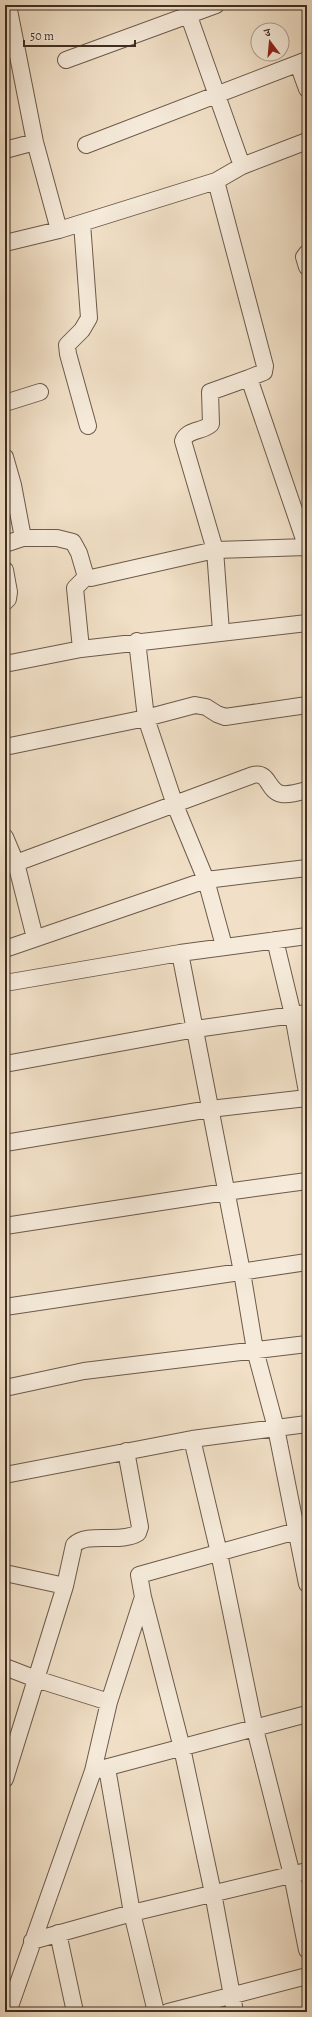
<svg xmlns="http://www.w3.org/2000/svg" width="312" height="2017" viewBox="0 0 312 2017" font-family="Alegreya,'Noto Serif Devanagari',serif">
<style>
.lines{fill:none;stroke-linecap:round;stroke-linejoin:round}
.street-casing{stroke:#6c5a4b;stroke-width:18}
.street{stroke:#f6ebdb;stroke-width:16}
</style>
<rect width="100%" height="100%" fill="#f1e0c7"/>
<filter id="stains"><feTurbulence type="fractalNoise" baseFrequency=".005" numOctaves="4"/><feColorMatrix values="0 0 0 0 .2 0 0 0 0 .09 0 0 0 0 .02 0 0 0 .5 -.17"/></filter>
<radialGradient id="worn" r=".72"><stop offset=".6" stop-color="#630" stop-opacity="0"/><stop offset="1" stop-color="#630" stop-opacity=".3"/></radialGradient>
<g class="lines">
<defs>
<path id="street" d="M8,5L35,142L59,230
M185,5L242,166
M66,60L216,5
M298,64L307,89
M86,145L307,60
M5,150L35,142
M216,181L242,166L307,141
M82,223L89,318L82,330L67,345L68,354L88,426
M5,243L59,230L216,181L265,366L264,372L249,378L307,548
M307,253L304,257L307,267
M5,403L40,392
M5,457L13,485L5,487
M13,485L23,538H57L73,542L79,553L86,577L91,578L215,550L306,547
M5,544L23,538
M5,570L9,592L8,599L5,602
M221,632L215,550L183,441C187,429 203,432 211,424L210,392L249,378
M137,641L146,718L175,805L206,880L224,946
M81,649L75,588L86,577
M5,664L81,649L307,623
M5,747L146,718L195,705L206,707L217,714L225,717L307,705
M5,837L16,863L35,938
M16,863L253,775C270,771 267,792 282,794C290,795 300,792 307,790
M275,940L293,1015L307,1092
M5,949L206,880L307,868
M180,953L242,1272L255,1350L276,1428L307,1584
M5,983L180,953L307,936
M5,1064L196,1029L307,1013
M5,1143L210,1109L307,1098
M5,1226L226,1192L307,1181
M5,1307L307,1262
M5,1388L84,1371L307,1344
M192,1439L219,1553L255,1729L292,1875L307,1950
M5,1475L192,1439L307,1424
M5,1573L65,1586
M5,1667L36,1679L109,1702
M107,1768L132,1913L156,2012
M97,1770L307,1714
M5,1779L65,1586L74,1545C87,1531 121,1544 138,1533L140,1527L126,1451
M58,1933L75,2012
M32,1941L132,1913L307,1871
M8,2012L93,1771L109,1702L143,1597
M168,2012L307,1976
M235,2012L213,1893L182,1748L143,1597L139,1575L307,1528"/>
</defs>
<use href="#street" class="street-casing"/>
<use href="#street" class="street"/>
</g>
<rect width="312" height="2017" fill="none" stroke="#f1e0c7" stroke-width="20"/>
<rect x="6" y="6" width="300" height="2005" fill="none" stroke="#3f2e22" stroke-width="2"/>
<rect x="10" y="10" width="292" height="1997" fill="none" stroke="#3f2e22"/>
<g transform="translate(270 42) rotate(344)"><circle r="19" fill="#f6ebdb" stroke="#ad9f91"/>
<path d="M0-3L7 15L0 10L-7 15Z" fill="#8f2418"/>
<text y="-6" font-size="11" font-weight="bold" text-anchor="middle" fill="#3f2e22">उ</text>
</g>
<path d="M24 40v6h111v-6" fill="none" stroke="#3f2e22" stroke-width="2"/>
<text x="30" y="40" font-size="12" fill="#3f2e22" stroke="#f6ebdb" stroke-width="3" paint-order="stroke">50 m</text>
<rect width="100%" height="100%" filter="url(#stains)"/>
<rect width="100%" height="100%" fill="url(#worn)"/>
</svg>
